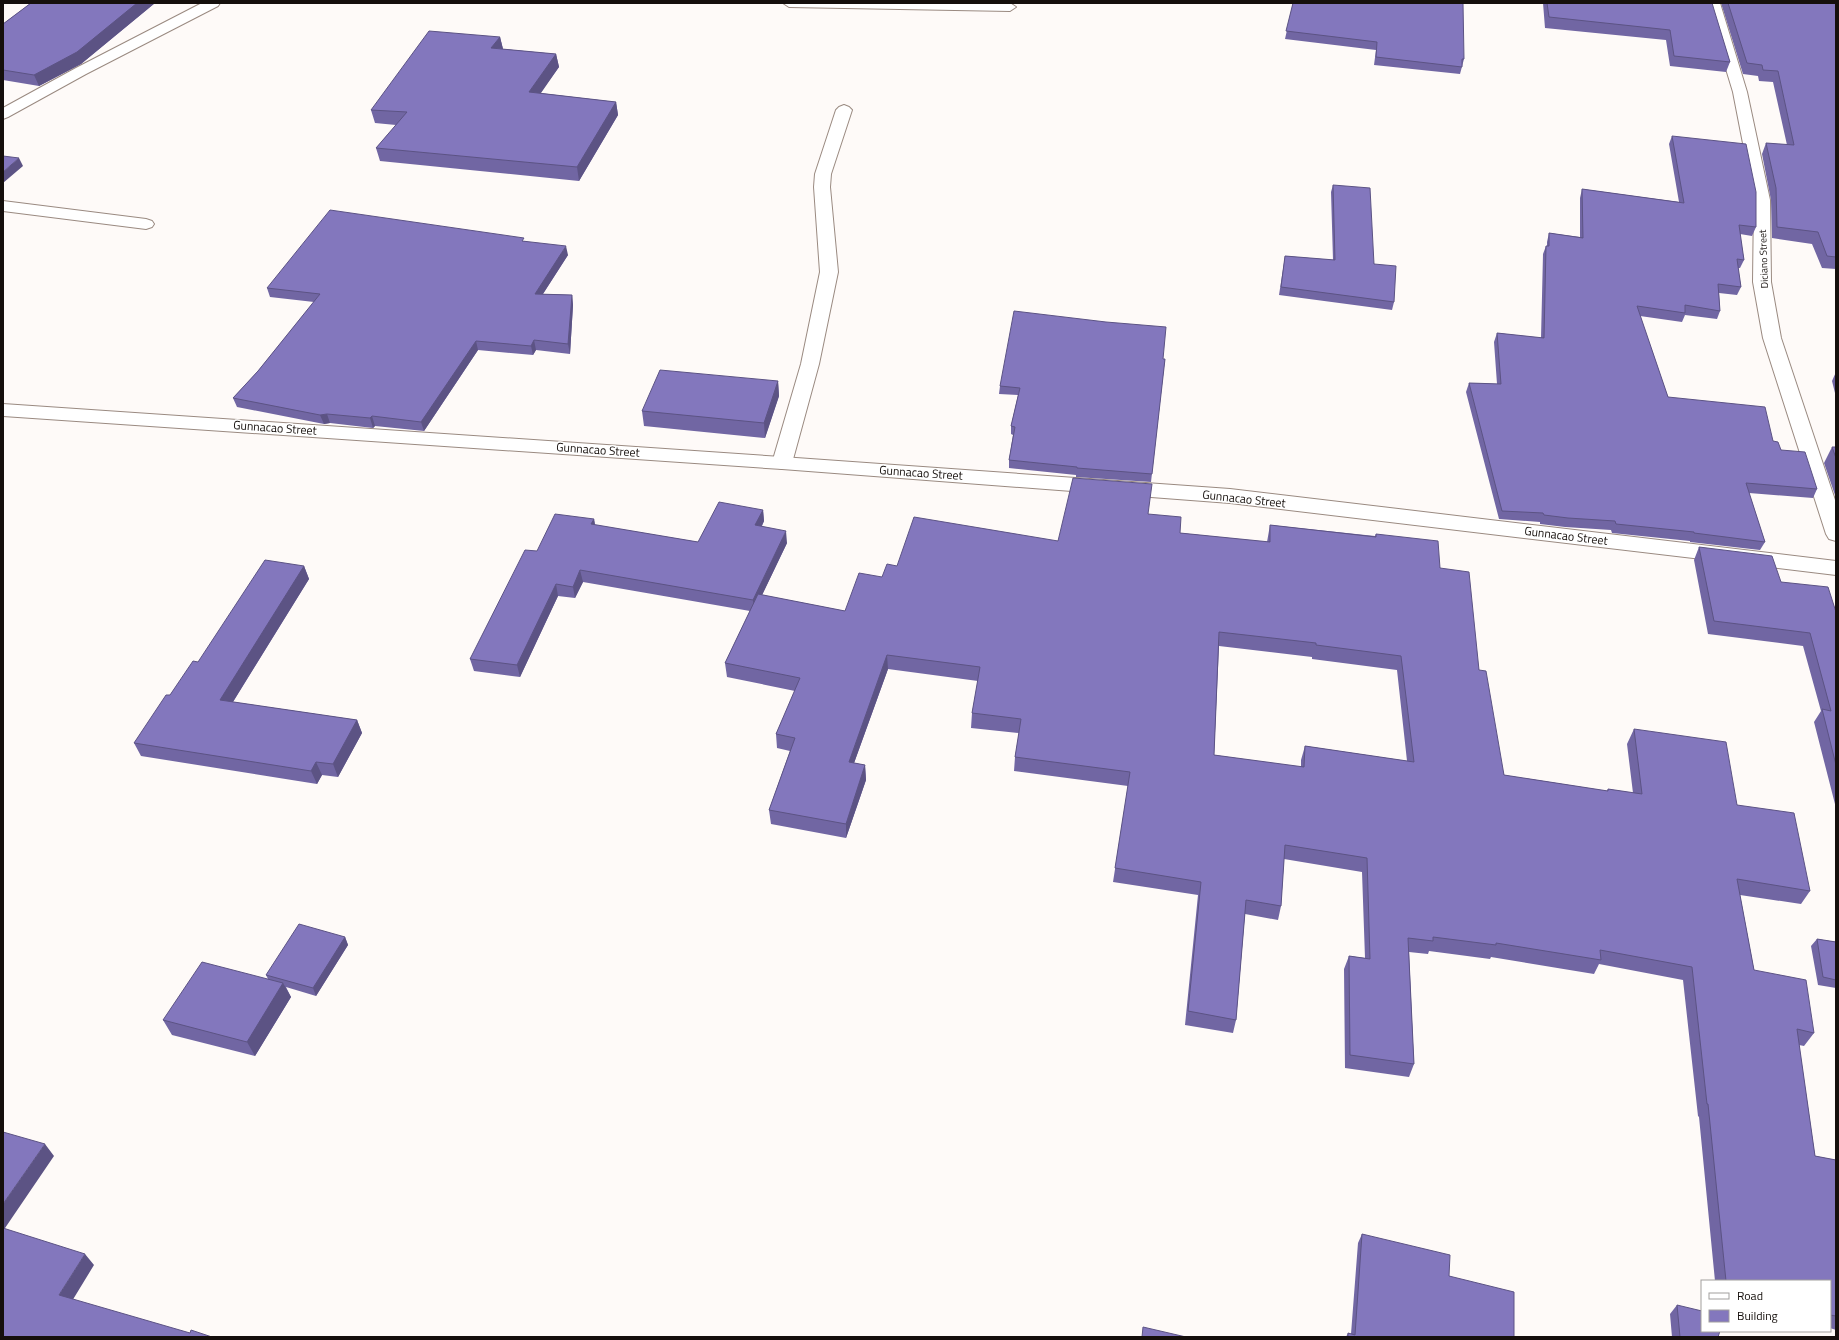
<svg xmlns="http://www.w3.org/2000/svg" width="1839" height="1340" viewBox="0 0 1839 1340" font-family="'Titillium Web',sans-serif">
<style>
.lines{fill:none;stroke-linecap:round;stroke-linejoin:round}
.service-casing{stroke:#9a8a81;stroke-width:2}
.minor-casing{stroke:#9a8a81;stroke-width:2}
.tertiary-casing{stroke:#9a8a81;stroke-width:2}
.service{fill:#fff;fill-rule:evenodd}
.minor{fill:#fff;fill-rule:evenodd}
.tertiary{fill:#fff;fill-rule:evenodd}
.wall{fill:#7166a3;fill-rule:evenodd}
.shaded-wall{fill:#5c5384}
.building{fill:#8377bd;stroke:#5c5384;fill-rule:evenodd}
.labels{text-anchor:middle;stroke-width:3;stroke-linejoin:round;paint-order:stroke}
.far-street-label{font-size:10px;fill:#150f0c;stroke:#fff}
.street-label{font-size:12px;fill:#150f0c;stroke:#fff}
</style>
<rect width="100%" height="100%" fill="#fefaf8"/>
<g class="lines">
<defs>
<path id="service" d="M783,3H1010L1016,7L1010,11L789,7Z"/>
<path id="minor" d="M202,3H220L218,6L86,74L8,117L3,119V108L76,68Z
M1706,3H1720L1747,92L1770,200L1771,282L1781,338L1836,503V541L1829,539L1826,534L1763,338L1753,282L1754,200L1733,92Z
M844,105L849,107L852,110L831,174L830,187L838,272L819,364L792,463L789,467L782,469L775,467L772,463L801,364L820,272L814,187L815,174L836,110L839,107Z
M3,201L146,219L152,221L154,224L152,227L146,229L3,211Z"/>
<path id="tertiary" d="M3,404L782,457L1230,489L1836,561V575L1230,503L782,469L3,416Z"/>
</defs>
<use href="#service" class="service-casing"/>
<use href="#minor" class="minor-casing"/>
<use href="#tertiary" class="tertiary-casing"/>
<use href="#service" class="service"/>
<use href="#minor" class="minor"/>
<use href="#tertiary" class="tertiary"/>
</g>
<path class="wall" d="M31,3H155L81,64L39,86L3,80V24Z
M1293,3L1464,59L1460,74L1374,65L1376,50L1285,39Z
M1543,3H1711L1730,62L1726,72L1670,66L1666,40L1545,28Z
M1721,3H1836V269L1822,268L1812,244L1772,238L1771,200L1762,154L1766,143L1787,145L1773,82L1759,81L1758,76L1743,74Z
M500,37L503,49L556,54L559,67L540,93L616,102L618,115L579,181L380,161L376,148L396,125L375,123L371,110Z
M1672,136L1756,227L1752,236L1740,234L1744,260L1740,268H1738L1741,287L1737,295L1719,293L1720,311L1717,319L1685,315L1682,322L1640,316L1668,397L1773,441L1817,489L1813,498L1749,493L1765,542L1760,550L1690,542V541L1612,533L1611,530L1565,527L1540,524V522L1499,519L1466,392L1469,383L1497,384L1494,342L1497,333L1541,338L1543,254L1546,246H1547V242L1549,233L1580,237V198L1582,189L1679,202L1669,144Z
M1333,185L1394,302L1392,310L1279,295L1285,256L1333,260L1331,192Z
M525,241L568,255L543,294L572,295L573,305L570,354L536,350L533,355L478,350L424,431L375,426L373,428L330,423L324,424L237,407L233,398L258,371L314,302L270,297L267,288Z
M1163,359H1165L1151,482L1076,477V475L1009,468V460L1013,435L1011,434V426L1018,395L999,394L1000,386Z
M1836,372V397L1832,381Z
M778,381L779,396L765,438L644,426L642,411Z
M1832,447H1836V498L1824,463Z
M763,510L764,521L762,526L787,543L762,595L845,611L882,577L897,566L1058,541L1148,514L1180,533L1267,542L1270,525L1375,536L1376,534L1440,568L1479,670L1504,775L1607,791L1608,789L1633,793L1627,744L1634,729L1737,805L1810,891L1801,904L1740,895L1754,970L1814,1033L1804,1046L1799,1045L1815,1156L1836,1160V1330L1830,1328V1281H1715L1699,1117L1698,1116L1683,980L1599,964L1594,974L1491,957L1490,959L1429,951L1428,954L1409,952L1414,1064L1409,1077L1345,1068L1344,969L1349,956L1365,958L1362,872L1284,859L1281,906L1278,920L1245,914L1236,1020L1233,1033L1185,1025L1198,895L1113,882L1128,786L1014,771L1015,757L1019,733L971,728L972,713L978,681L888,669L854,763L865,765L866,780L846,838L771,824L769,810L790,751L777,748L776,734L795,691L727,677L725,663L750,611L583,582L575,598L558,596L520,677L474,671L470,659L537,551L594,519L595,525L698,542ZM1219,646L1312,657V659L1397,670L1407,761L1305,746L1301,760V767L1214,755Z
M1699,547L1781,582L1836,612V808L1814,722L1821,711L1803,646L1708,634L1694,560Z
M304,566L309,579L233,702L357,720L362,733L338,777L322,775L317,784L141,756L134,743L170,695L198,662Z
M345,937L348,945L316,996L286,987L291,997L255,1056L172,1035L163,1020L268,979L266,975Z
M1817,939L1836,942V988L1818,985L1811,946Z
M1362,1234L1449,1276L1514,1337H1346L1348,1333L1351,1334L1358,1243Z
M1677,1305L1718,1337H1672L1670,1314Z"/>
<path class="shaded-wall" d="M137,3H155L81,64L39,86L34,75Z
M500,37L503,49L491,48Z
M556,54L559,67L532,106L529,92Z
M616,102L618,115L579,181L577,167Z
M19,158L23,166L3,183V172Z
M566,246L568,255L537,303L535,294Z
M572,295L573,305L570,354L568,344Z
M534,340L536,350L533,355L531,346Z
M476,341L478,350L424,431L421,422Z
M778,381L779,396L765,438L764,423Z
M327,414L330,423L324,424L320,415Z
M372,416L375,426L373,428L370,418Z
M763,510L764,521L756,537L755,525Z
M594,519L596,531L591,524Z
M786,531L787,543L754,612L753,600Z
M304,566L309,579L226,713L220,700Z
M580,570L583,582L575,598L573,587Z
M556,584L558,596L520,677L517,665Z
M887,655L888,669L849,777V762Z
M357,720L362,733L338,777L333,764Z
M316,762L322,775L317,784L311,771Z
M865,765L866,780L846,838V824Z
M345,937L348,945L316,996L313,988Z
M283,983L291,997L255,1056L247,1042Z
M45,1144L54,1156L3,1231V1204Z
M85,1254L94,1265L69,1306L59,1295Z"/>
<path class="building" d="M31,3H137L77,52L34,75L3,70V24Z
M1293,3H1463L1464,59H1462V67L1376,57L1377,42L1286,31Z
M1547,3H1712L1730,62L1674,56L1670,30L1549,17Z
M1728,3H1836V257L1827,256L1818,232L1777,227L1776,188L1766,143L1794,145L1778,71L1763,70L1762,65L1747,63Z
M429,31L500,37L491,48L556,54L529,92L616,102L577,167L376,148L407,112L371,110Z
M1672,136L1746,144L1756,192V227L1739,225L1744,260L1737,259L1741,287L1718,284L1720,311L1685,305V313L1637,306L1668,397L1765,407L1773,441L1778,442L1781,450L1805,452L1817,489L1746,483L1765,542L1694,533V532L1616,524L1615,521L1568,518L1544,515L1543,513L1502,511L1469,383L1501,384L1497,333L1544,338L1546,246H1549V233L1583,238L1582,189L1684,203Z
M3,156L19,158L3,172Z
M1333,185L1370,188L1374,264L1396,266L1394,302L1281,287L1285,256L1335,260Z
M330,210L524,238L522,241L566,246L535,294L572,295L568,344L534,340L531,346L476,341L421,422L372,416L370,418L327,414L320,415L233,398L258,371L320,294L267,288Z
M1014,311L1106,322L1166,327L1163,359H1165L1152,474L1077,468V467L1009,460L1015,427L1011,426L1020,388L1000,386Z
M660,370L778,381L764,423L642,411Z
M1832,447H1836V458Z
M1073,478L1152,484L1148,514L1181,517L1180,533L1270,542V525L1376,537V534L1438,541L1440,568L1469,572L1479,670L1486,671L1504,775L1608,791V789L1642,794L1634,729L1726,742L1737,805L1794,813L1810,891L1737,879L1754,970L1806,980L1814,1033L1797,1029L1815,1156L1836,1160V1316L1830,1315V1281H1726L1708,1104H1707L1692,967L1600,950L1601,960L1496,943V945L1433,937V941L1408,938L1414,1064L1350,1055L1349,956L1370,959L1367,858L1285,845L1281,906L1246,900L1236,1020L1188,1011L1201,882L1115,868L1130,772L1015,757L1021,719L972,713L980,667L887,655L849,762L865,765L846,824L769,810L795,738L776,734L800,678L725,663L758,594L845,611L859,573L882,577L887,564L897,566L914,517L1058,541ZM1219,632L1316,643V645L1401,656L1414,762L1305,746L1304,767L1214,755Z
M719,502L763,510L755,525L786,531L753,600L580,570L573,587L556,584L517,665L470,659L525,550L537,551L555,514L594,519L591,524L698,542Z
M1699,547L1772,556L1781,582L1828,587L1836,612V765L1822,709L1831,711L1810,633L1714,621Z
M265,560L304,566L220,700L357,720L333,764L316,762L311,771L134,743L166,695H170L193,661L198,662Z
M299,924L345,937L313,988L266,975Z
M1817,939L1836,942V980L1823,977Z
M202,962L283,983L247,1042L163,1020Z
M3,1132L45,1144L3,1204Z
M3,1228L85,1254L59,1295L190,1333L191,1330L212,1337H3Z
M1362,1234L1450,1255L1449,1276L1514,1292V1337H1348V1333L1355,1335Z
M1677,1305L1702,1311V1331H1720L1718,1337H1680Z
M1143,1327L1186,1337H1142Z"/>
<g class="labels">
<g class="far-street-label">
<text transform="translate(1763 259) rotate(-92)" y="4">Diciano Street</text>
</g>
<g class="street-label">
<text transform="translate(275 428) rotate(4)" y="4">Gunnacao Street</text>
<text transform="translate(598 450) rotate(4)" y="4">Gunnacao Street</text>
<text transform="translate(921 473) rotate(4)" y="4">Gunnacao Street</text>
<text transform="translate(1244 499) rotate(6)" y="4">Gunnacao Street</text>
<text transform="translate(1566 536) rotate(7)" y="4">Gunnacao Street</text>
</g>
</g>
<rect width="1839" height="1340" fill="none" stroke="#150f0c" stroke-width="8"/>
<rect x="1701" y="1280" width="130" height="52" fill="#ffffff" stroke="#a19f9e"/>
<rect x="1709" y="1293" width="20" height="6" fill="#ffffff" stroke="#a19f9e"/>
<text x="1737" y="1300" font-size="12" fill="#150f0c">Road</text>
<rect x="1709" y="1310" width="20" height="12" fill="#8377bd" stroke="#a19f9e"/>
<text x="1737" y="1320" font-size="12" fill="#150f0c">Building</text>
</svg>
